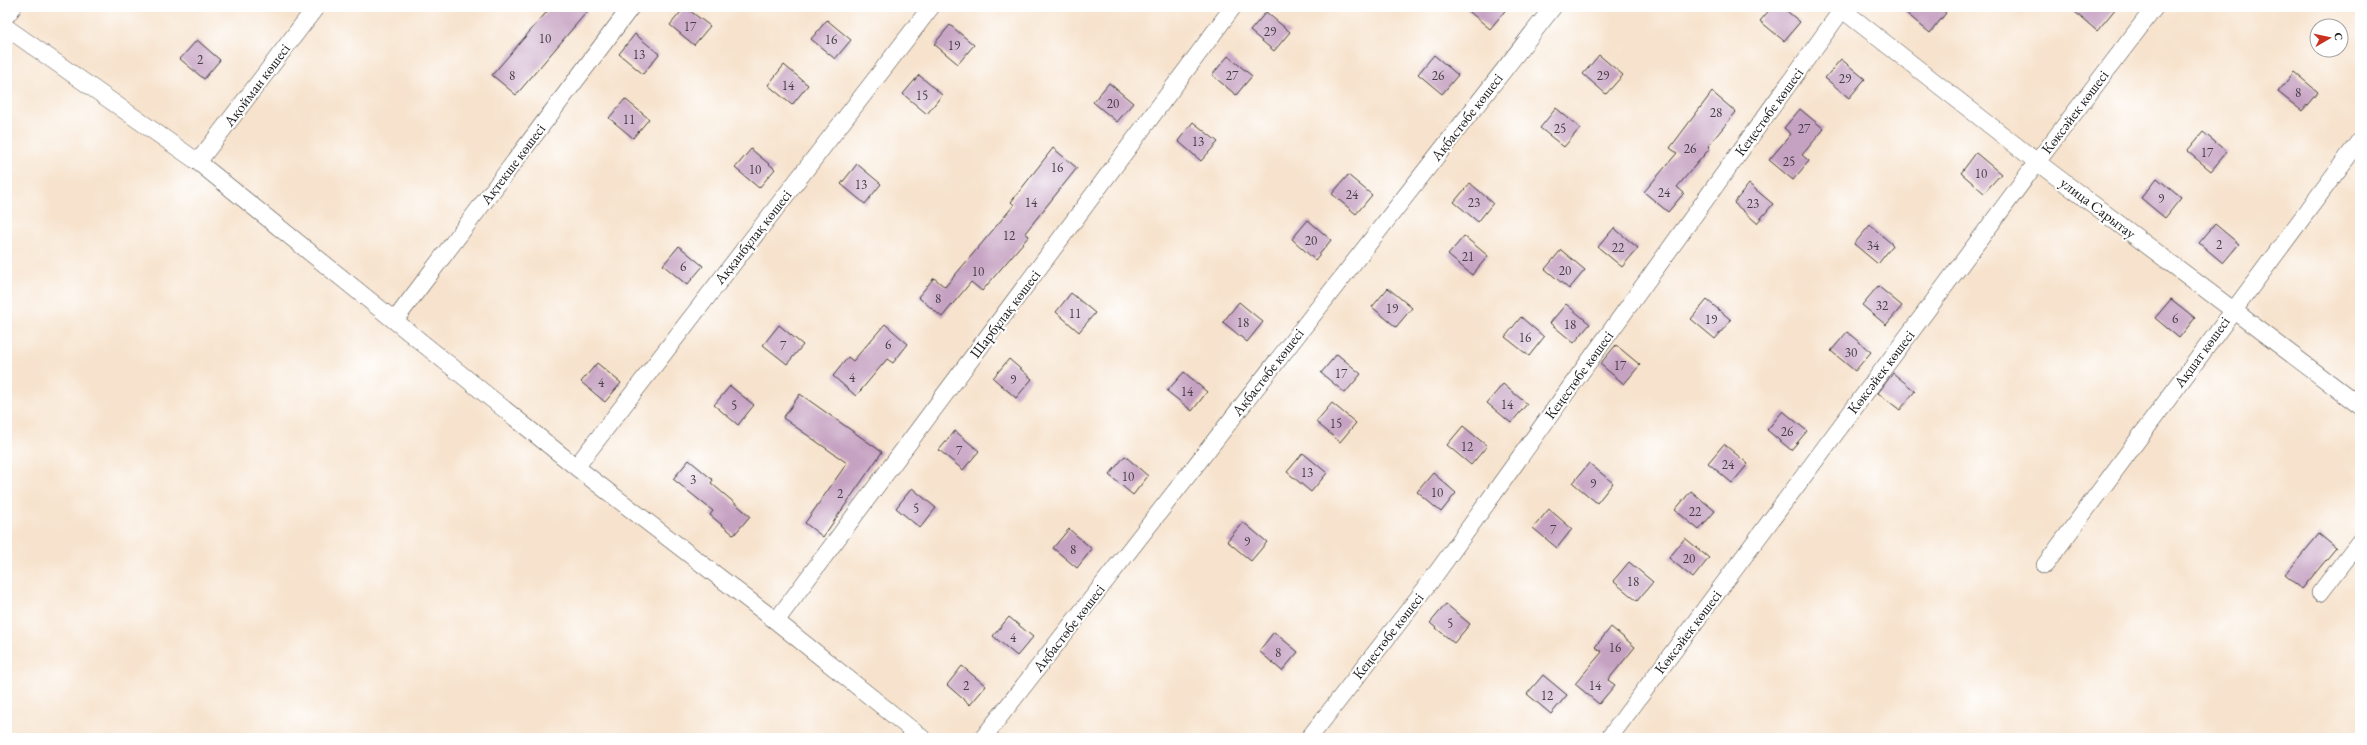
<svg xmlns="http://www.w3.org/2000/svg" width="2367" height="745" viewBox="0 0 2367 745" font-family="'EB Garamond',serif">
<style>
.building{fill:#c6a2c2}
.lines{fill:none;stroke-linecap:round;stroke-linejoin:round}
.street-casing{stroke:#3d3a37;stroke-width:18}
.street{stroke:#fff;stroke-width:17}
.labels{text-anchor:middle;stroke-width:4;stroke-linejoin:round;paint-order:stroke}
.number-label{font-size:13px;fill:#463e46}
.street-label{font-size:15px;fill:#1c1c1c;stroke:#fff}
</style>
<rect width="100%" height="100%" fill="#fff"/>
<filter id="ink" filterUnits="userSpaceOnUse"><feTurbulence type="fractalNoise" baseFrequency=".025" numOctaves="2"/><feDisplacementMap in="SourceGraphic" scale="8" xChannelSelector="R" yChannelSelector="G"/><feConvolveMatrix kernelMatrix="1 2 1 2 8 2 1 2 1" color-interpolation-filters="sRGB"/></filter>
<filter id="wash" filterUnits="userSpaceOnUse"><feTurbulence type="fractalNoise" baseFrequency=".012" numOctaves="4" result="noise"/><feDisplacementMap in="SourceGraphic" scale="16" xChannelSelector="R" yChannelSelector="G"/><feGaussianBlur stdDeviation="0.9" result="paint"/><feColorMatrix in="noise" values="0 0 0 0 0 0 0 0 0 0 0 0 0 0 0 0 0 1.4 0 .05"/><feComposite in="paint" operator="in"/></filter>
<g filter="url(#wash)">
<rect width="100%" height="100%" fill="#f7e3cd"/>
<g id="blocks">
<path class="building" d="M551,7H591L516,95L492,75Z
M685,7L710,26L694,45L670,25Z
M1464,7H1508L1490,29Z
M1772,7H1782L1800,22L1784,41L1760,21Z
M1899,7H1938L1946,13L1930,33Z
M2069,7H2117L2097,31Z
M1266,12L1290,32L1274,51L1250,31Z
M827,20L851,40L835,59L811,39Z
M950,25L974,45L958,64L934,44Z
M635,34L659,54L643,74L619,54Z
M197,40L220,60L204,79L180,59Z
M1434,55L1458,75L1442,94L1418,74Z
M1599,55L1623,75L1606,94L1583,74Z
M1228,56L1252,76L1236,95L1212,75Z
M1841,59L1865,79L1849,98L1825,78Z
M784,65L808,85L792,105L768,85Z
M2294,72L2318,92L2302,111L2278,92Z
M919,75L942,95L927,114L903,94Z
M1109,83L1133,103L1117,122L1093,102Z
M1712,92L1736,112L1708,146L1710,148L1677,187L1684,193L1668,212L1644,192L1677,153L1670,148Z
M625,99L649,119L633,138L609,118Z
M1556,108L1580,128L1564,147L1540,128Z
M1800,109L1824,129L1802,155L1809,161L1793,180L1769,160L1791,134L1784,128Z
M1193,122L1218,142L1201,161L1178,141Z
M2203,132L2227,152L2211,171L2187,151Z
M1053,148L1077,168L1025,233L1029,236L982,291L971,282L942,317L918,297L934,278L945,287L1014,205L1011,202Z
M751,149L775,169L759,188L735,168Z
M1976,153L2001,174L1984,193L1961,173Z
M857,164L881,184L865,204L841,184Z
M1348,175L1372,195L1356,214L1332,194Z
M2157,178L2181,198L2165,218L2141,198Z
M1470,183L1493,203L1478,222L1454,202Z
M1749,184L1773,204L1757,223L1734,203Z
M1308,220L1331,240L1315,260L1292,239Z
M2215,224L2239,244L2223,263L2199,243Z
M1870,225L1893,245L1878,264L1854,244Z
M1614,228L1638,248L1622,267L1598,247Z
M1464,236L1488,256L1472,275L1448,255Z
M679,246L703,266L687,285L663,265Z
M1561,250L1585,270L1569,289L1545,269Z
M1878,286L1902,306L1886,325L1862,305Z
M1388,288L1412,308L1396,327L1372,307Z
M1071,293L1095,313L1079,332L1056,312Z
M2171,299L2195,318L2179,338L2155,318Z
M1707,300L1731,320L1715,339L1691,319Z
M1239,302L1263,322L1247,342L1223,322Z
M1566,304L1590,324L1574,343L1550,323Z
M1521,317L1544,337L1529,356L1505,337Z
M885,324L908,344L893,363L887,359L856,396L833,376L848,357L853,361Z
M779,325L803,345L787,364L763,345Z
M1847,332L1871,352L1855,371L1831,351Z
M1616,345L1640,365L1624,384L1600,364Z
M1337,354L1361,374L1345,393L1321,373Z
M1009,359L1032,379L1016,398L993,378Z
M597,363L621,383L605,402L581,382Z
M1184,372L1207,392L1192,411L1167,391Z
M1893,373L1915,391L1900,410L1878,393Z
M1503,384L1527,404L1511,423L1487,403Z
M730,386L754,405L738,425L714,405Z
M800,394L882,452L823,537L805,523L847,463L783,418Z
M1332,403L1356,423L1340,442L1316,422Z
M1783,411L1807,431L1791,450L1767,430Z
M1463,426L1487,446L1471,465L1447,445Z
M955,431L979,451L963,470L939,450Z
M1724,444L1748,464L1732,483L1708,463Z
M1303,453L1327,473L1311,492L1287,472Z
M1125,456L1148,476L1133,495L1109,475Z
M689,460L713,480L711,483L750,516L734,535L710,515L713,511L673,479Z
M1589,463L1613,483L1597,503L1573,483Z
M1433,473L1456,493L1441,512L1417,492Z
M912,488L936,508L920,528L896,508Z
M1691,491L1715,511L1699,530L1675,510Z
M1549,509L1572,529L1557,548L1533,528Z
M1243,522L1267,542L1251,561L1227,541Z
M1069,529L1092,549L1077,568L1053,548Z
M2319,534L2336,548L2302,589L2285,575Z
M1685,538L1709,558L1693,578L1669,558Z
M1629,562L1653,582L1637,601L1613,581Z
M1446,604L1470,624L1454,643L1430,623Z
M1009,617L1033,637L1017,656L993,636Z
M1611,627L1635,647L1608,680L1615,685L1599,704L1575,684L1602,652L1595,647Z
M1274,632L1298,652L1282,671L1259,651Z
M962,666L986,686L970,705L947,685Z
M1543,675L1567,695L1551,714L1527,694Z"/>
</g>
</g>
<g filter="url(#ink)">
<use href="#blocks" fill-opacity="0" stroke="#3d3a37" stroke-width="1"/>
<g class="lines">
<defs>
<path id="street" d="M1839,7L2037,162L2360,406
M7,15L13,7
M7,28L198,162L576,467L776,621L922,738
M198,162L316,7
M395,320L631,7
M576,467L931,7
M2045,565L2360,140
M2320,593L2360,541
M776,621L1233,7
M983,738L1553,7
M1309,738L1425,589L1844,7
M1609,738L2037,162L2155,7"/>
</defs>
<use href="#street" class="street-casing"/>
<use href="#street" class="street"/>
</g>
</g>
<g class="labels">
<g class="number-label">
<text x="690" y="31">17</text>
<text x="1270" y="36">29</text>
<text x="545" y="43">10</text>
<text x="831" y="44">16</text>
<text x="954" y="50">19</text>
<text x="639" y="59">13</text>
<text x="200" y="64">2</text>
<text x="512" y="80">8</text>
<text x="1232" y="80">27</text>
<text x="1438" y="80">26</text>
<text x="1603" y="80">29</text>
<text x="1845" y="83">29</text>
<text x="788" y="90">14</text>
<text x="2298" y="97">8</text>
<text x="922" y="100">15</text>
<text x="1113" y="108">20</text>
<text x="1716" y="117">28</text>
<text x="629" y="124">11</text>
<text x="1560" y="133">25</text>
<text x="1804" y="133">27</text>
<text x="1198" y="146">13</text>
<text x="1690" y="153">26</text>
<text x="2207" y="157">17</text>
<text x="1789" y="166">25</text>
<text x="1057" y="172">16</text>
<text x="755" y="174">10</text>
<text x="1981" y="178">10</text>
<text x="861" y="189">13</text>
<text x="1664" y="197">24</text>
<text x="1352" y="199">24</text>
<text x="2161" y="203">9</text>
<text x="1031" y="207">14</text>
<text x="1474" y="207">23</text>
<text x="1753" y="208">23</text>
<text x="1009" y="240">12</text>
<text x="1311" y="245">20</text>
<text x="2219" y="249">2</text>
<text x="1873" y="250">34</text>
<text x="1618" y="252">22</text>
<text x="1468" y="261">21</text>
<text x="683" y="271">6</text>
<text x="1565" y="275">20</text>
<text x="978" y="276">10</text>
<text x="938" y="303">8</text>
<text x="1882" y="310">32</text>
<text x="1392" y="313">19</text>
<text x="1075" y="318">11</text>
<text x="2175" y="323">6</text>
<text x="1711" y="324">19</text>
<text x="1243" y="327">18</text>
<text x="1570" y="329">18</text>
<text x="1525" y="342">16</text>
<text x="888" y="349">6</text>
<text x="783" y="350">7</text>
<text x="1851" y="357">30</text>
<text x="1620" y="370">17</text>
<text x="1341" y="378">17</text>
<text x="852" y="382">4</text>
<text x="1013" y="384">9</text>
<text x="601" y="387">4</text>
<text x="1187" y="396">14</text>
<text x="1507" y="409">14</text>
<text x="734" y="410">5</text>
<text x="1336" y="428">15</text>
<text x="1787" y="436">26</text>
<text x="1467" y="451">12</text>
<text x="959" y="455">7</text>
<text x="1728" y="469">24</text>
<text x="1307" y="477">13</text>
<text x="1128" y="481">10</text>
<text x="693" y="484">3</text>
<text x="1593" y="488">9</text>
<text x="1437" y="497">10</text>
<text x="840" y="498">2</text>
<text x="916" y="513">5</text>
<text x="1695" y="516">22</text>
<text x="1553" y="534">7</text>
<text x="1247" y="546">9</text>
<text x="1073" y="554">8</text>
<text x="1689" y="563">20</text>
<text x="1633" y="586">18</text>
<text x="1450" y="628">5</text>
<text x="1013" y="642">4</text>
<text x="1615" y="652">16</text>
<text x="1278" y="657">8</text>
<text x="966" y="690">2</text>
<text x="1595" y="690">14</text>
<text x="1547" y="700">12</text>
</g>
<g class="street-label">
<text transform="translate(257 85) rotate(-53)" y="5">Ақойман көшесі</text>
<text transform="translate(1769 112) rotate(-54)" y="5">Кеңестөбе көшесі</text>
<text transform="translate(2075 112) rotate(-53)" y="5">Көксәйек көшесі</text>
<text transform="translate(1467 117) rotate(-52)" y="5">Ақбастөбе көшесі</text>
<text transform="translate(513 164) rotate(-53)" y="5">Ақтекше көшесі</text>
<text transform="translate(2098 208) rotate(37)" y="5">улица Сарытау</text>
<text transform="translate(753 237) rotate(-52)" y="5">Аққанбұлақ көшесі</text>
<text transform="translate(1005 314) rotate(-53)" y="5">Шарбұлақ көшесі</text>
<text transform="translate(2202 352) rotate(-54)" y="5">Ақшат көшесі</text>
<text transform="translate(1268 372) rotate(-52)" y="5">Ақбастөбе көшесі</text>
<text transform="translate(1881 372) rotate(-53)" y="5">Көксәйек көшесі</text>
<text transform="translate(1579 375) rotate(-54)" y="5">Кеңестөбе көшесі</text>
<text transform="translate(1069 628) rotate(-52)" y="5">Ақбастөбе көшесі</text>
<text transform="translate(1688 632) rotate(-53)" y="5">Көксәйек көшесі</text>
<text transform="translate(1388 636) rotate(-52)" y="5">Кеңестөбе көшесі</text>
</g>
</g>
<rect width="2367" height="745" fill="none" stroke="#fff" stroke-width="24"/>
<g transform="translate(2329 38) rotate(81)"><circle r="19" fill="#ffffff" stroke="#a4a4a4"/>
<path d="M0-3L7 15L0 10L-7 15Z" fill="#c8321e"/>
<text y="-6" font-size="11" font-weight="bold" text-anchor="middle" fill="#1c1c1c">С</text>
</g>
</svg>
